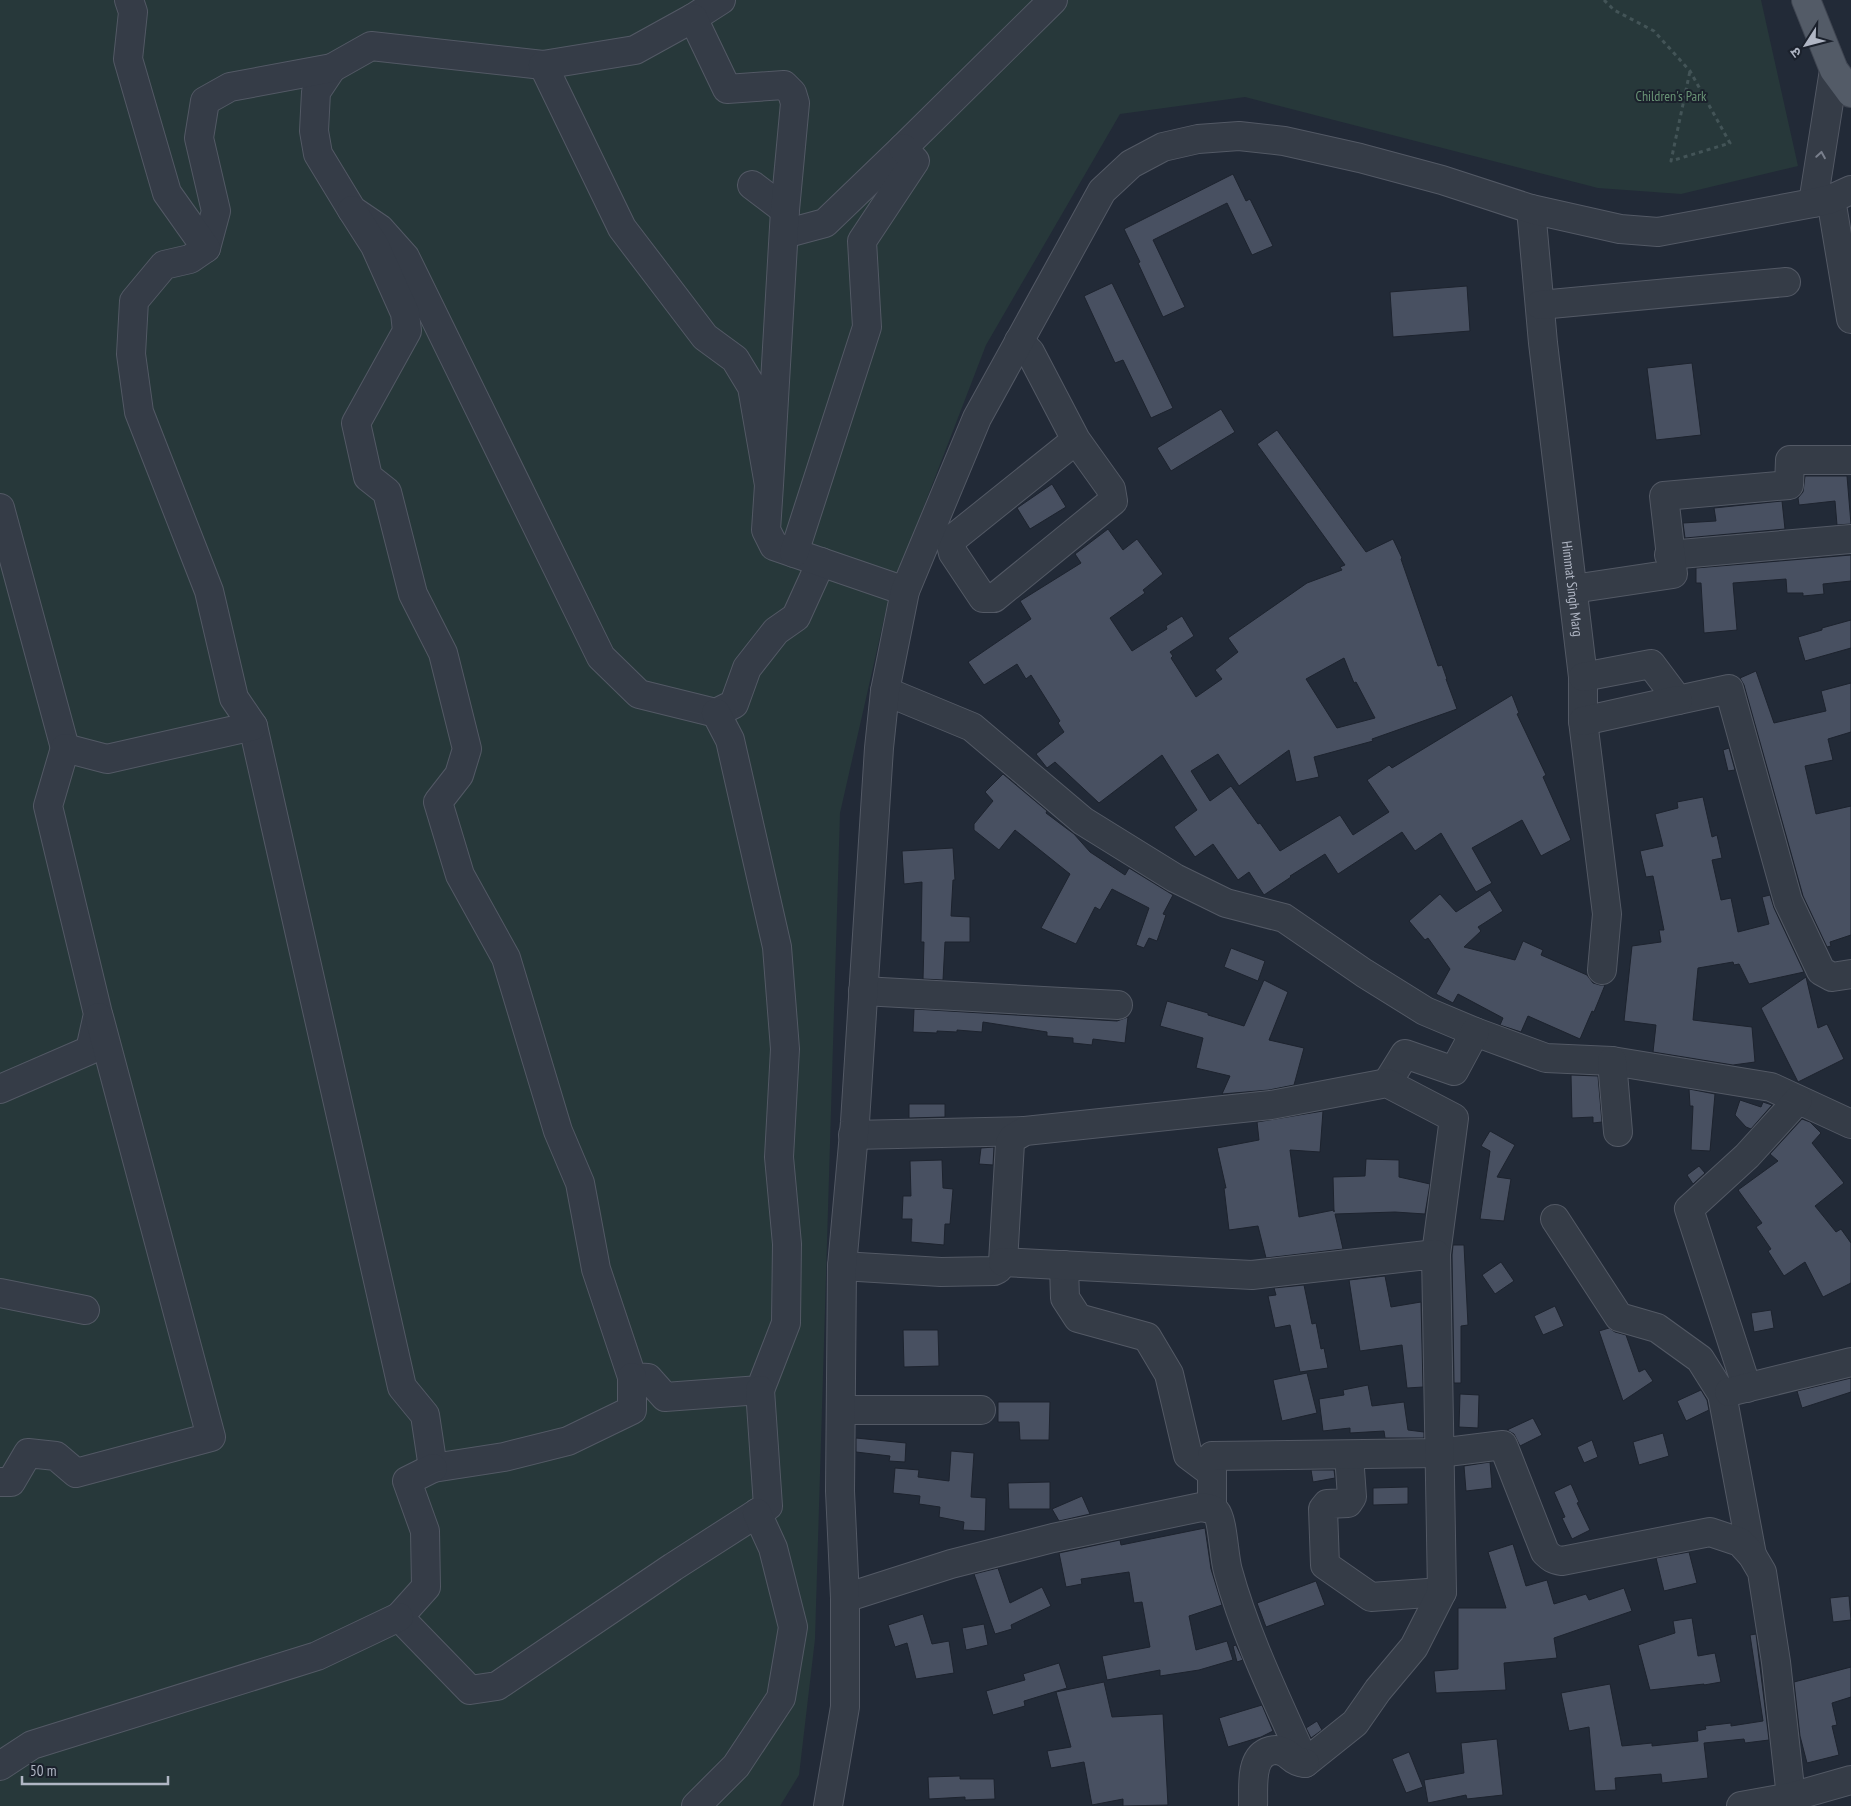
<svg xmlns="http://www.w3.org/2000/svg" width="1851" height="1806" viewBox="0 0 1851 1806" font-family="'PT Sans Narrow','Noto Sans Devanagari',sans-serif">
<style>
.green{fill:#27383a}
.building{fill:#485061;stroke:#1d232e;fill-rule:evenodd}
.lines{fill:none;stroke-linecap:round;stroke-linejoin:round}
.minor-casing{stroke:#535965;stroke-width:30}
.major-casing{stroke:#3f4551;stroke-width:30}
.path{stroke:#435457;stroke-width:3;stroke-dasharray:4 4;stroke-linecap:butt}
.minor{stroke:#353c47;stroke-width:28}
.major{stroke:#535b67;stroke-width:28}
.oneway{stroke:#797f8c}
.labels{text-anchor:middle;stroke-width:4;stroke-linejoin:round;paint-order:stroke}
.park-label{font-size:14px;fill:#699375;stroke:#1b212c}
.street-label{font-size:14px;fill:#b0b6c4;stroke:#1b212c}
</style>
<rect width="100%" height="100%" fill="#222a37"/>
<path class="green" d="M0,0H1761L1798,166L1681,194L1598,188L1245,97L1120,114L986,345L889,597L840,813L815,1639L799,1775L780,1806H0Z"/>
<path class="building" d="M1233,174L1246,201L1250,199L1273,246L1252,255L1227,203L1153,240L1185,307L1163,317L1138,263L1140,262L1124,229Z
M1112,283L1173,408L1151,418L1123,360L1115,363L1084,296Z
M1467,286L1470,331L1393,337L1390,292Z
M1692,363L1701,435L1656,440L1647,368Z
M1221,409L1235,432L1171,471L1157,448Z
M1277,430L1366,552L1393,539L1402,558L1401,559L1438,666L1442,665L1447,679H1446L1457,709L1372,739L1373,741L1314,757L1319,777L1296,782L1289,750L1239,786L1218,754L1191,771L1210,801L1231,786L1258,824L1260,823L1280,851L1340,815L1353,835L1389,812L1367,780L1389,765L1392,768L1512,695L1519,713L1517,714L1546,775L1543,777L1571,840L1541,856L1522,820L1472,848L1492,883L1476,892L1441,833L1415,851L1402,832L1338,874L1325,854L1290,876L1291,877L1264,895L1249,872L1238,880L1213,844L1195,857L1174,827L1197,810L1162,755L1099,803L1055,762L1047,768L1036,754L1064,732L1058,723L1060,721L1031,675L1026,679L1017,664L984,685L968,662L1031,619L1020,601L1081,563L1075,554L1108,529L1123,550L1137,539L1163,574L1143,590L1145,593L1110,618L1132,651L1167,629L1166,626L1182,616L1194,636L1170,652L1173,656L1171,658L1196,697L1222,679L1215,670L1238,652L1228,638L1307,583L1342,570L1340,567L1345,565L1257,444ZM1344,658L1354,683L1356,682L1375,718L1337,728L1306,679Z
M1805,476H1847L1851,524L1837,525L1835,501L1799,505L1798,498L1803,492Z
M1052,484L1066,507L1030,529L1017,508Z
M1782,501L1785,529L1685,538L1683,523L1716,521L1714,508Z
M1851,555V581L1823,584L1824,594L1803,596V593H1787L1786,579L1733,583L1737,630L1704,633L1701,583H1696V568Z
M1851,620V648L1805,661L1798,637L1822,630V628Z
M1756,671L1774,723L1826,711L1821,691L1851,683V732L1828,739L1833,760L1805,766L1816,814L1851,806V935L1830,942L1831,946L1827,947L1803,896L1744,685L1740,678Z
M1729,748L1735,770L1728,771L1723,750Z
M1003,774L1047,811L1046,813L1074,834L1090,852L1125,875L1129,868L1173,895L1163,914L1166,915L1157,941L1149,938L1144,948L1136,945L1149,908L1112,889L1100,910L1095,907L1076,944L1041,928L1070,874L1015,830L999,850L974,830V824L993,801L985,792Z
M1703,797L1712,837L1717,835L1722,858L1712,860L1721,900L1731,898L1738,932L1769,924L1762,897L1770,895L1774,908L1804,972L1749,984L1739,964L1734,965L1733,962L1698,968L1693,1020L1752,1027L1755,1062L1733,1065L1653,1052L1656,1025L1624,1021L1632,946L1661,942L1659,930H1664L1653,876L1646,877L1640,851L1663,846L1655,814L1678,808L1677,802Z
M953,848L955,880H953L951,916L970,917V942H945L943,980L923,979L924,942H921L922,882L904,884L902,851Z
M1490,890L1503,911L1478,927L1481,931L1464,947L1515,960L1523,941L1543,950L1541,955L1587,975L1593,983L1600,985H1605L1594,1012L1592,1011L1580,1039L1528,1016L1521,1032L1500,1025L1503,1018L1458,994L1453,1003L1436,994L1450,969L1428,938L1425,940L1409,921L1440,894L1456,912Z
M1231,948L1265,961L1258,981L1224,967Z
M1806,977L1818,1028L1827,1024L1844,1059L1798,1082L1761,1008Z
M1264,980L1288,992L1269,1040L1304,1048L1294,1085L1269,1090L1222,1094L1230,1076L1196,1068L1203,1038L1160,1026L1167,1001L1208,1013V1015L1244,1026Z
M914,1009L1117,1021L1128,1017L1125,1043L1093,1039L1092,1045L1073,1043V1038L1047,1036V1032L983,1022L982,1032L957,1030V1032L937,1031V1033L913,1032Z
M1571,1075L1598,1076L1602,1122L1593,1123V1117L1572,1118Z
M1689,1089L1715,1094L1710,1151L1691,1150L1693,1106H1690Z
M1740,1100L1761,1107L1763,1102L1772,1105L1751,1129L1746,1127L1735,1115Z
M909,1104H945V1117L909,1118Z
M1323,1111L1320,1152L1290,1150L1299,1217L1334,1210V1212L1333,1177L1365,1176L1366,1159L1399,1160V1177L1430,1184L1425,1214L1395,1212L1335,1214L1343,1249L1266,1258L1258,1226L1229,1230L1224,1188H1226L1217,1148L1259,1140L1257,1122Z
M1802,1119L1810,1122L1821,1133L1812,1143L1844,1183L1815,1206L1836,1232L1841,1229L1851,1243V1283L1823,1297L1805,1262L1784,1276L1768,1251L1771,1249L1756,1227L1762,1223L1738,1190L1778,1161L1770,1154Z
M1490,1131L1515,1145L1497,1177L1511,1179L1504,1221L1480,1219L1490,1151L1481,1146Z
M994,1147L993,1165L979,1164L981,1148Z
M942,1160L943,1188L953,1189L950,1224H945L944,1245L911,1242L912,1219H902L903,1196H911L910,1161Z
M1699,1166L1705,1173L1693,1184L1687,1175Z
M1453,1245H1464L1468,1325L1461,1326V1383H1454L1452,1255Z
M1501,1262L1514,1281L1495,1294L1482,1275Z
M1385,1276L1391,1307L1421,1302L1423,1387L1407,1388L1402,1345L1360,1351L1349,1280Z
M1304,1285L1312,1324L1316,1323L1321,1349L1324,1348L1328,1368L1300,1372L1290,1325L1275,1328L1268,1296L1276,1295L1274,1288Z
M1555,1306L1564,1326L1543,1335L1534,1316Z
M1771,1310L1774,1328L1754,1332L1751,1313Z
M1609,1328L1615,1332L1626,1335L1639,1372L1645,1369L1653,1381L1623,1401L1599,1331Z
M903,1330H938L939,1366L904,1367Z
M1307,1373L1317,1413L1282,1421L1273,1380Z
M1851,1378V1392L1802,1408L1797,1391Z
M1368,1385L1372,1406L1404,1402L1408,1430L1424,1432V1438H1385L1384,1431L1350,1433V1428L1323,1431L1319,1399L1344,1395L1343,1390Z
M1701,1390L1707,1400L1709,1410L1686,1421L1677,1401Z
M1460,1394L1479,1395L1478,1428L1459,1427Z
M998,1402H1050L1049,1440H1020L1019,1422H998Z
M1533,1418L1542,1435L1520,1446L1514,1434L1507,1430Z
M1663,1433L1669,1456L1639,1465L1633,1442Z
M856,1438L906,1443L905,1462L889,1461L890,1456L856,1452Z
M1592,1440L1598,1457L1584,1463L1577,1447Z
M951,1451L974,1453L971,1497L986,1498L985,1531L963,1530L964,1522L939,1517L940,1507L919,1504L920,1496L893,1493L895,1468L919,1470L918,1477L949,1481Z
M1490,1462L1492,1488L1466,1491L1464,1466Z
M1311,1470H1334L1335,1478L1313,1482Z
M1050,1482V1509H1009L1008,1483Z
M1571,1484L1579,1502L1577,1503L1590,1530L1572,1539L1562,1518L1565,1517L1554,1492Z
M1408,1487V1504L1373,1505V1488Z
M1082,1496L1090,1514L1059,1521L1052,1509Z
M1205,1528L1211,1569L1222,1605L1189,1616L1196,1650L1227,1641L1233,1660L1199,1670L1160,1676V1670L1107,1680L1102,1656L1150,1647L1142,1602L1134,1603L1129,1572L1081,1579L1082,1584L1066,1587L1059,1553L1120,1540L1121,1545Z
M1513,1544L1526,1586L1547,1580L1554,1604L1586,1594L1589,1600L1624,1588L1632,1611L1554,1638L1557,1658L1504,1663L1506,1690L1436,1693L1434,1671L1458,1669V1608H1506L1488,1552Z
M1689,1552L1697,1583L1664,1591L1656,1558Z
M998,1568L1010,1603L1042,1587L1051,1606L1011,1625L1012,1629L995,1634L974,1574Z
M1316,1581L1325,1605L1266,1627L1257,1603Z
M1849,1596L1851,1620L1833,1622L1830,1598Z
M923,1614L932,1644L949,1641L954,1673L916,1679L907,1643L895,1647L888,1625Z
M1692,1618L1698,1656L1715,1653L1721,1682L1704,1685V1684L1650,1690L1638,1645L1675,1633L1673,1621Z
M984,1624L988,1645L966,1650L962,1628Z
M1756,1634L1769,1740L1745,1743L1744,1739L1704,1743L1708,1778L1662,1783L1661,1774L1615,1778L1616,1790L1595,1791L1589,1727L1569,1731L1561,1693L1610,1684L1622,1746L1652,1743V1746L1698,1741L1697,1731L1706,1729L1705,1726L1731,1723V1726L1763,1721L1750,1635Z
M1236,1645L1243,1660L1237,1662L1233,1646Z
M1059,1663L1067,1688L1024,1701L1025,1706L993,1715L986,1691L1025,1680L1023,1674Z
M1851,1667V1697L1832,1703L1837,1725L1832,1726L1839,1755L1807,1763L1800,1736L1794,1682Z
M1104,1682L1112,1717L1163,1714L1168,1805L1123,1806V1799L1092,1805L1084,1762L1051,1768L1047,1751L1071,1747L1056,1692Z
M1262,1705L1273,1731L1261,1737L1228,1747L1219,1718Z
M1317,1721L1322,1730L1311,1738L1306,1728Z
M1497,1739L1503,1795L1467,1799L1466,1795L1428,1803L1424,1780L1464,1773L1461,1743Z
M1409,1752L1423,1787L1406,1793L1392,1759Z
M960,1776V1779H994L995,1799L965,1800V1797L929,1799L928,1777Z"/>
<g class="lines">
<defs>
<g id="minor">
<path d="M693,18L721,0"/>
<path d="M332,68L316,92L314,131L318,154L352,210L380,229L405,257L601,657L639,694L716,713L734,704L747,668L776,631L796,617L821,562"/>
<path d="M752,185L785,210"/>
<path d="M1831,199L1851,319"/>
<path d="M1813,203L1834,70"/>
<path id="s1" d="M1531,209L1543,343L1583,677V721L1607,914L1602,970"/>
<path d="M352,210L375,246L405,313L407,331L356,423L368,477L387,492L413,594L443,653L467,749L459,775L438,802L460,875L506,958L558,1131L580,1183L596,1269L632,1377L648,1378L665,1397L760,1390L786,1323L787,1244L779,1157L785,1049L777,947L730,740L716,713"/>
<path d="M784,234L825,223L903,148L1053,0"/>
<path d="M206,248L216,211L199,138L205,101L230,87L332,68L371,46L543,65"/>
<path d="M1540,305L1786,282"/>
<path d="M1019,341L1030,352L1076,440L1111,489L1113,501L994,598H983L953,553L951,545L955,537L1076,440"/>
<path d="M769,485L752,387L735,359L705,337L622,228L543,65L635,50L693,18L727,89L784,85L792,93L795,103L785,210L769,485L766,530L774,546L905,591"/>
<path d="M0,508L65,748"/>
<path d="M794,553L867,327L862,241L915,161L903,148"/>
<path d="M1669,555L1851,539"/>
<path d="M1573,589L1673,574L1664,496L1789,485L1790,460H1851"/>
<path d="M1583,677L1651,664L1678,700L1729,689L1788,901L1821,971L1832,977L1851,974"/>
<path d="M885,691L972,727L1083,821L1175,878L1226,903L1284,918L1364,973L1425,1011L1475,1032L1546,1058L1612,1061L1771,1087L1851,1124"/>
<path d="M1583,721L1678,700"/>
<path d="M253,726L402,1387L425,1415L433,1468L504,1457L568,1441L632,1410V1377"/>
<path d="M863,991L1118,1005"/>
<path d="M1612,1061L1618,1132"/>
<path d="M1387,1083L1405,1054L1454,1071L1475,1032"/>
<path d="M0,1089L90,1050L98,1014L48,806L65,748L107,759L253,726L234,698L209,591L139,412L131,354L134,301L164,265L190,259L206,248L167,193L128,59L133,12L129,0"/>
<path d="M853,1135L1025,1131"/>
<path d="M1555,1219L1619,1317L1657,1328L1700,1359L1722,1394L1752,1555"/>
<path d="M1064,1265L1065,1298L1078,1318L1147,1337L1169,1374L1188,1455L1212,1473"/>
<path d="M842,1266L941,1272L994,1271L998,1269L1003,1262L1010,1143L1013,1138L1025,1131L1271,1105L1387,1083L1454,1118L1436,1254"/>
<path d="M0,1293L85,1310"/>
<path d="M1747,1388L1689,1209L1747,1156L1798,1100"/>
<path d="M1729,1392L1851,1362"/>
<path d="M841,1410H981"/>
<path d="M1349,1455L1352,1497L1348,1503L1327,1504L1323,1509L1325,1565L1371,1597L1442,1592"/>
<path d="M433,1468L407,1481L425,1531L426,1587L399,1617L470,1690L497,1686L673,1567L768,1506L760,1390"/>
<path d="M0,1482H11L28,1453L56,1456L76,1473L211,1437L99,1017"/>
<path d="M1212,1509V1456L1439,1453L1503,1445L1545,1552C1551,1558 1554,1560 1562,1561L1710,1532L1740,1542L1752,1555L1762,1572L1776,1662L1791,1797"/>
<path d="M845,1598L951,1564L1053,1538L1201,1507C1206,1508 1212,1508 1216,1512C1223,1520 1224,1558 1228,1571C1246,1637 1277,1700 1305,1763L1355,1723L1378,1690L1414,1647L1442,1592L1436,1254L1252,1275L1003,1262"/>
<path d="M0,1766L32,1745L317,1656L399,1617"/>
<path d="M696,1806L736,1766L781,1698L793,1627L773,1548L757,1513"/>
<path d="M828,1806L845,1707V1598L840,1491L842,1266L855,1122L879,748L885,691L905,591L977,418L1102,191L1131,164L1163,147L1198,139L1239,136L1284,141L1360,158L1442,180L1531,209L1620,229L1658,232L1813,203L1831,199L1851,190"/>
<path d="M1253,1806C1254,1790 1249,1760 1267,1752C1272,1750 1276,1749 1281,1751C1292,1754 1291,1762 1305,1763"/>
<path d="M1741,1806L1791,1797L1851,1780"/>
</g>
<path id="major" d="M1806,0L1834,70L1851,93"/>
</defs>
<use href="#minor" class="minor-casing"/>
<use href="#major" class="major-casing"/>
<path class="path" d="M1604,0L1614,10L1654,31L1690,71L1730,143L1671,161L1690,71"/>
<use href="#minor" class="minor"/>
<use href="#major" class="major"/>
</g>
<defs><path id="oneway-chevron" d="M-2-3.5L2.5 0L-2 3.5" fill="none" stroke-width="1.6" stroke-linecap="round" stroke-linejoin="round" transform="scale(1.25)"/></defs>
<use class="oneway" href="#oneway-chevron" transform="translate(1821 155) rotate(-81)"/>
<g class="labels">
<g class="park-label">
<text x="1671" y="101">Children's Park</text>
</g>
<g class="street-label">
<text dy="5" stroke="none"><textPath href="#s1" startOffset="382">Himmat Singh Marg</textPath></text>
</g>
</g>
<g transform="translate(1806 45) rotate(234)" stroke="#1b212c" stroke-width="4" paint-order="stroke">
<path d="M0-4L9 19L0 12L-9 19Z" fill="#b0b6c4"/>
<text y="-8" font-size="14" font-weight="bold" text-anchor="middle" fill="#b0b6c4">उ</text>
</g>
<path d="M22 1776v8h146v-8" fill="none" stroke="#b0b6c4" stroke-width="2.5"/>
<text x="30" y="1776" font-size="15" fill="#b0b6c4" stroke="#1b212c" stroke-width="4" paint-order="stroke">50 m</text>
</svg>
